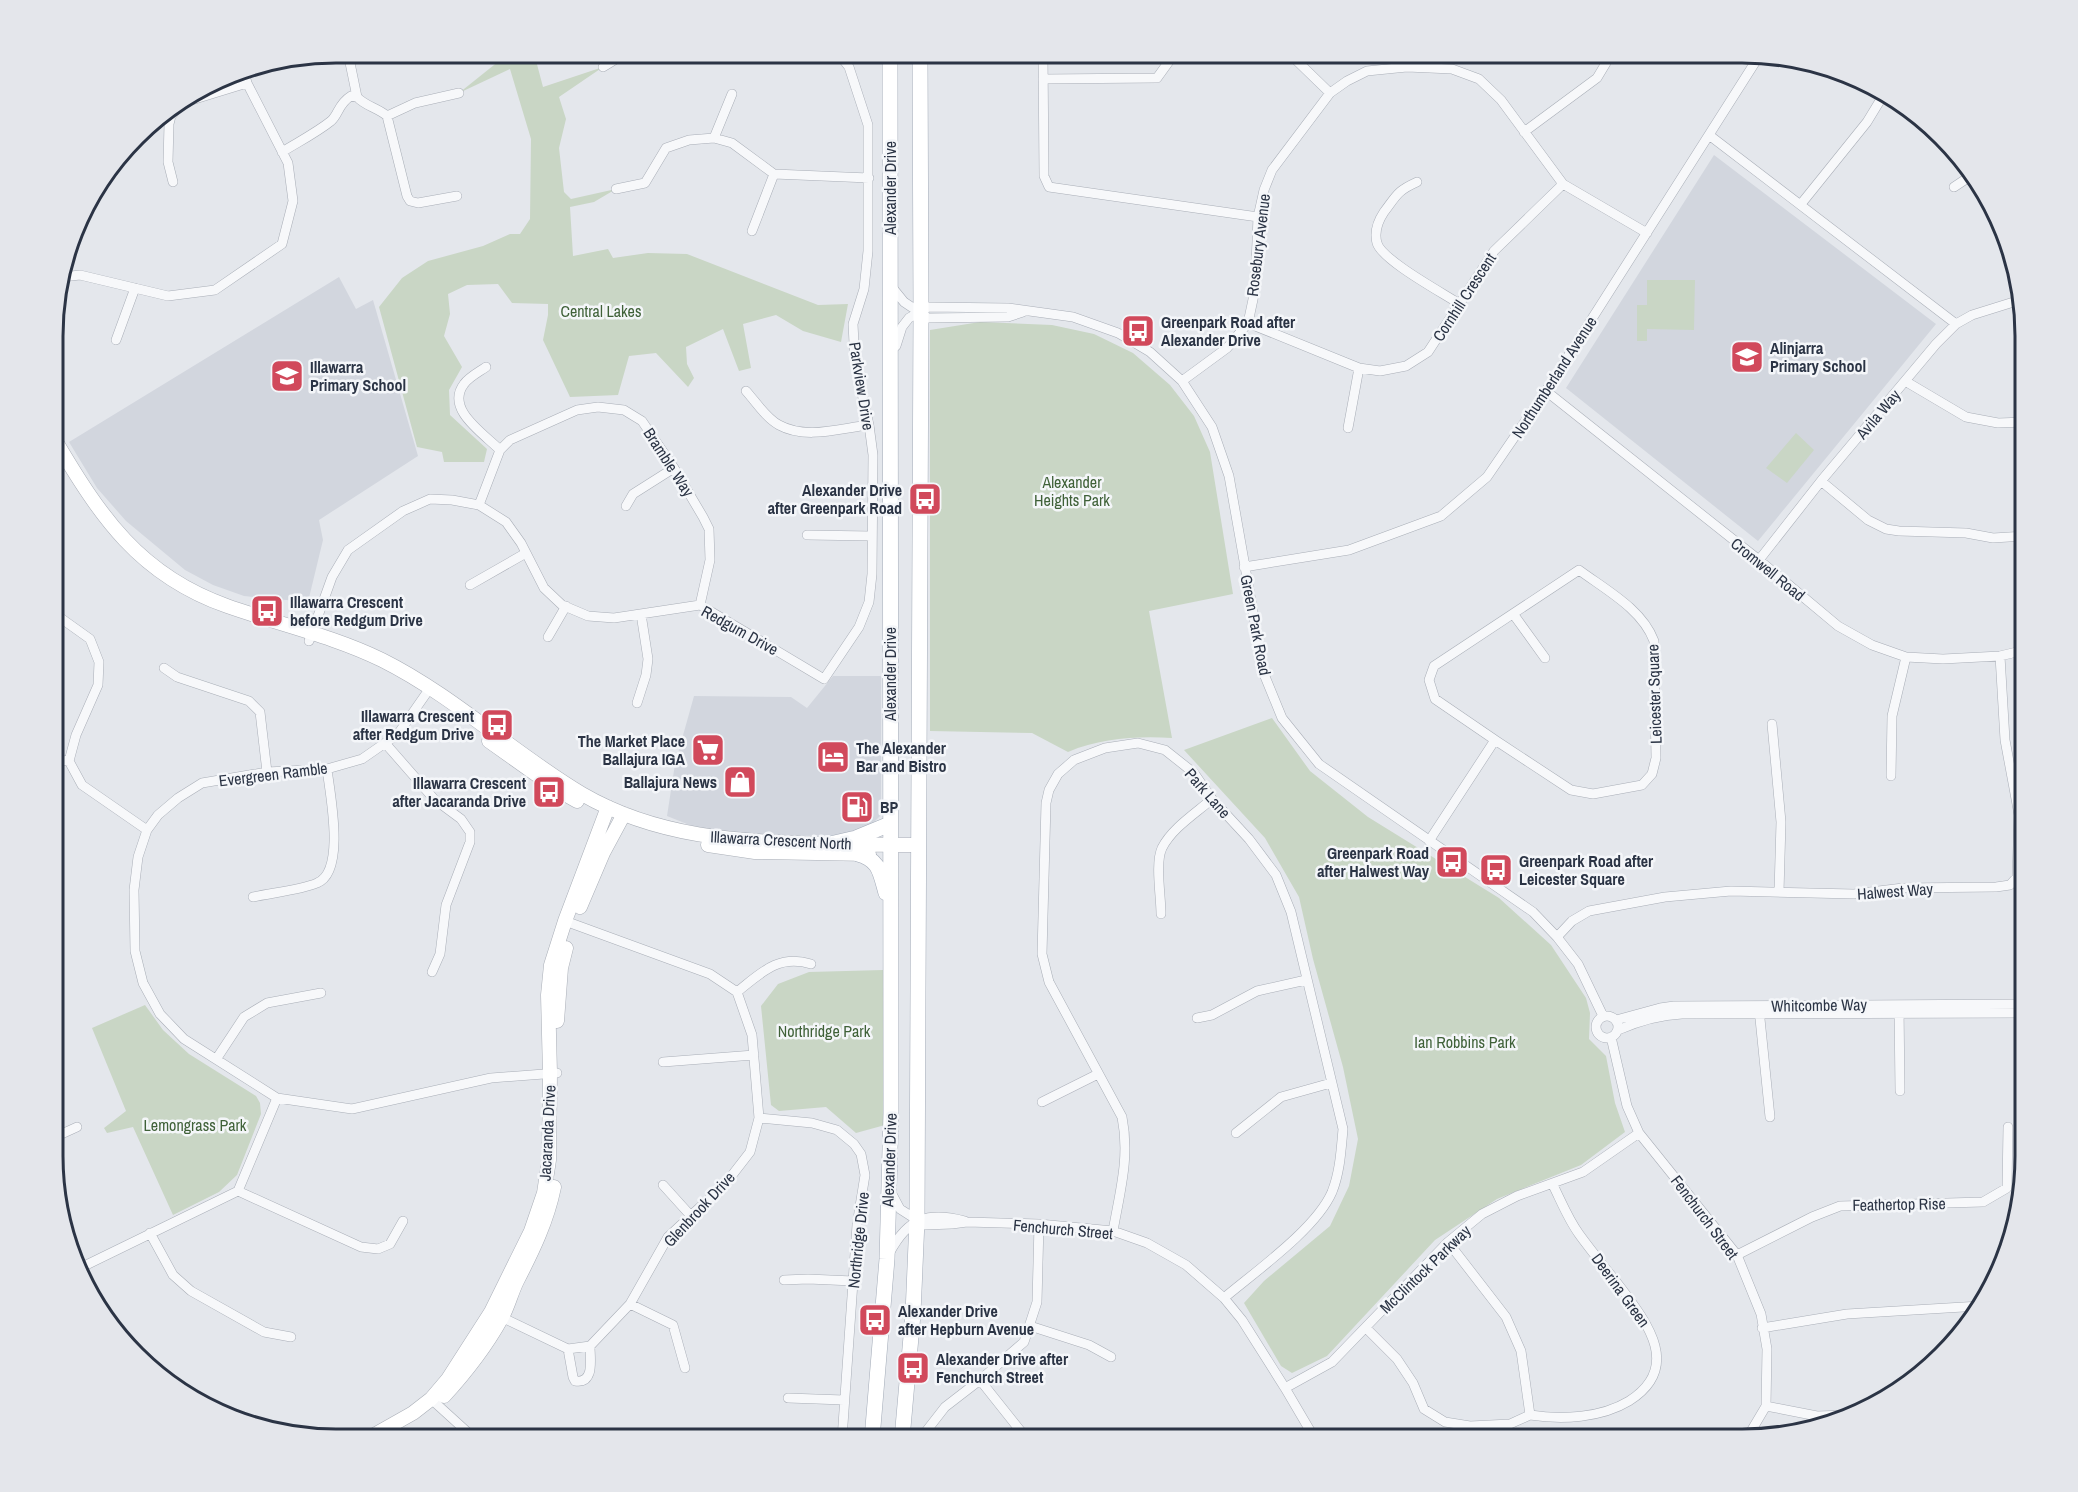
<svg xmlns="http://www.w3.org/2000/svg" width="2078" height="1492" viewBox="0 0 2078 1492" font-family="'Archivo Narrow',sans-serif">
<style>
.built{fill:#d2d6de}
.park{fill:#c9d6c5}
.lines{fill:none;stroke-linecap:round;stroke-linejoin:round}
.street-casing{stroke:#a9aeb7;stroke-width:10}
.secondary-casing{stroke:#a9aeb7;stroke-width:15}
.primary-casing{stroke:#a3abb8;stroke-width:16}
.street{stroke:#f7f8fa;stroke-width:9}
.secondary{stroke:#fff;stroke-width:14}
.primary{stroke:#fff;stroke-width:15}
.labels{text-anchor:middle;stroke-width:5;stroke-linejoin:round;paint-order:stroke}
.street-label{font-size:16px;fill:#2b3445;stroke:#f4f6f9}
.park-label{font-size:16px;fill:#3f6138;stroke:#f4f6f9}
.poi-label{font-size:16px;font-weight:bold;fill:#2b3445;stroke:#f4f6f9;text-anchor:start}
.rim{fill:none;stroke:#2b3445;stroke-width:3}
</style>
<rect width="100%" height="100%" fill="#e4e7ec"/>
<path class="built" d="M1714,155L1936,324L1758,541L1566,388Z
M339,277L356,309L373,300L418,456L319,520L323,540L308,602L244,596L213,585L185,570L126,521L97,488L69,442Z
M833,676H881V815L866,830L852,834L813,836L732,833L702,830L667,816L675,764L694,696L791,697L807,708Z"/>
<path class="park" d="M509,53H534L543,87L603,67L559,97L566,119L559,148L564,192L571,199L616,189L594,202L570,207L573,256L608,249L613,258L648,253L687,254L818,305L848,304L841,342L803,331L776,315L743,324L751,368L739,371L723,329L686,347L687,364L694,378L688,387L656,353L629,356L618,395L570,397L543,340L548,315V304L512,303L498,284L467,285L448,294L450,314L444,336L462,367L449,390L450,415L487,449L484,462H444L442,452L417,447L379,307L402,278L428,261L483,246L510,234H520L530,219L531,139L510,69L459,93Z
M1647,280H1695L1694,330L1647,329V341H1637V305H1647Z
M980,322L1052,325L1094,334L1133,353L1170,385L1194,416L1210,452L1233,594L1149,611L1172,738C1137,736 1101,738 1068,752L1032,733L930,731V330Z
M1796,433L1814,450L1787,483L1766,468Z
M1272,718L1310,771L1368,817L1499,898L1551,945L1586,998L1590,1013L1589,1039L1606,1056L1615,1103L1625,1132L1581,1165L1497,1199L1435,1240L1327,1356L1292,1373L1281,1366L1244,1303L1264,1281L1330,1226L1349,1186L1358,1139L1343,1067L1313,959L1299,897L1265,838L1184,750Z
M883,970L885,1125L856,1133L826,1107L779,1111L771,1105L761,1006L778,984L809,972Z
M145,1005L163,1030L189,1054L256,1096L260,1103L261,1114L237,1175L219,1192L173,1215L133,1127L107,1133L104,1128L126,1111L92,1028Z"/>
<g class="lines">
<defs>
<path id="street" d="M1043,53L1044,176L1049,187L1258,217
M1294,53L1297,61L1330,93
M1406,53L1407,67
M603,67L626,53
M1043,79L1157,78L1175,53
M357,97C365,106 378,108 387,116L407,196L410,201L418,203L457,196
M387,116L415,103L459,93
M1524,132L1597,78L1612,53
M1709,135L1956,324
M714,138L732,94
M282,152C298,142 316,133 331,121C339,114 338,104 351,96L357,97L348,53
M173,182L168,162L169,124L171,116L182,103L247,83
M1417,182C1397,191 1397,195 1384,212C1378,221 1374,232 1377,243C1382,260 1441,292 1458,303
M1954,187L1969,177
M616,189L645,183L666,148L689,140L714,138L732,143L774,174L869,178
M1801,204L1867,122L1884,94
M752,231L774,174
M62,277L80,275L168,296L215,290L282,244L293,201L288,163L247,83L244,71
M891,286L904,302L928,318L1008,317L1023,312
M1248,323L1359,368L1380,371L1406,366L1428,352L1494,251L1563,184
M116,340L135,288
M896,346L902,327L909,318L928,307L1008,308L1073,317L1118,333L1150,352L1182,381L1212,427L1229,476L1264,674L1282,718L1319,764L1533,912L1557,937L1578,964L1603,1016
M486,367C479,372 469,377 464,384C445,409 483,433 500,450
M1182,381L1227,348L1248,323L1255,290L1258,217L1264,190L1272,170L1330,93L1347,81L1367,71L1407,67L1452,69L1479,79L1501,100L1563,184L1647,233
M1905,381L1966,417L1998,423L2025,422
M746,391C756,402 766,418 779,425C806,440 841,428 869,425
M1546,391L1759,560L1838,626L1872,645L1906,657L1943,659L2000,656L2025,650
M1348,428L1359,368
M1821,481L1868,520L1886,529L1899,531L1966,533L1993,538L2025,536
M479,505L500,450L510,440L577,410L598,407L624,410L642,421L674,468L703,517L709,529L710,560L700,605
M626,506L633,494L674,468
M807,535L872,536
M1759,560L1821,481L1936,344L1956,324L1972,315L2020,300
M1244,567L1349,550L1441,516L1487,477L1546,391L1761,53
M470,585L526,553
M55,614L90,639L99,662L98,685L76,735L69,761L82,785L147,830
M1514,615L1545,658
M548,637L566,606
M309,641L332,577L348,550L403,511L430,499L452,500L479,505L506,522L521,543L544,588L562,605L588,616L614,618L700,605L824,679L859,627L869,602L872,574L873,455L869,425L855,362L853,324L864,289L868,251V125L849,67L838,53
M164,668L177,677L249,701L260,712L267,772
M430,688L398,734L362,759L327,769L267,772L202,783L178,798L158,815L147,830L138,857L134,890L135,951L143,983L160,1014L184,1039L277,1098L352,1109L491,1078L557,1073
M637,703L646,675L648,659L641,614
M1772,724L1781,822L1779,892
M385,743L434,799L461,819L470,832V842L446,905L440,954L432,972
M55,760L69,761
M1891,776L1892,716L1906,657
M1429,841L1495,740L1571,790L1593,794L1642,785L1652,774L1656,758L1654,641C1642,609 1606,590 1579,570L1434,666L1429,680L1435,699L1495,740
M253,897C271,893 301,890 317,883C346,872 330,794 327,769
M1161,914C1161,896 1155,863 1162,848C1172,828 1196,813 1212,799
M1557,937L1572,921L1589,911L1665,897L1731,891L1854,894L1903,888L1996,887L2010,885L2017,877L2019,815L2005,740L2000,656
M737,992C761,973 778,954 811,964
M1899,1006L1900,1091
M1759,1009L1770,1117
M1596 1027a11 11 0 1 1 22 0a11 11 0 1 1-22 0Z
M1197,1018L1212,1015L1257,991L1306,980
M1616,1020L1660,1008L1674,1006L2025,1004
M1618,1030C1639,1021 1659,1015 1682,1014L2025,1013
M1611,1037L1627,1106L1639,1133L1737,1255L1761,1314L1767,1349L1766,1406L1747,1438
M217,1058L244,1017L267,1003L321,993
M663,1062L754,1055
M1042,1102L1098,1074
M759,1118L812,1123L837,1130L854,1144L861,1154L865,1175L857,1225L842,1439
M1236,1133L1281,1097L1331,1083
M55,1137L77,1127
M663,1185L691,1216
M238,1191L361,1247L378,1249L390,1244L403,1221
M892,1194L900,1209L925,1225L952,1224L967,1222L1039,1224L1113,1231L1147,1243L1186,1265L1224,1298L1242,1320L1285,1388L1315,1439
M1113,1231C1120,1191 1130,1157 1122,1117L1049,982L1042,954L1046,803L1049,790L1058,774L1074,760L1105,748L1138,743L1165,750L1194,773L1212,799L1249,839L1276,875L1291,912L1343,1129C1341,1151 1340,1172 1332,1192C1316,1229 1256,1271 1224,1298
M150,1233L173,1275L191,1291L264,1332L291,1337
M1448,1242L1506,1317L1521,1351L1530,1415
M890,1252C908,1218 928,1211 965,1221
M1737,1255L1812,1217L1840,1206L1983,1202L2007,1188L2008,1127
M80,1268L238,1191L277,1098
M784,1280L808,1279L853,1281
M630,1304L673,1325L685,1368
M499,1316L568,1349L590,1346L630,1304L668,1237L726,1183L750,1152L759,1118L752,1035L737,992L710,974L565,921
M1030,1326L1089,1345L1111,1357
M1366,1328L1397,1359L1413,1383L1424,1409L1445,1422L1470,1426L1510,1424L1530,1415
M1762,1328L1847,1314L1980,1306
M568,1349L573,1377L575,1381C595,1384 590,1359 590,1346
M980,1380L1027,1439
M1285,1388L1332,1362L1448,1242L1482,1214L1517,1196L1583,1172L1639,1133
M788,1398L844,1400
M431,1399L475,1439
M1766,1406L1817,1416L1847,1415
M1530,1415C1562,1420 1601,1418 1629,1401C1681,1368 1649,1325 1621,1288C1607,1270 1592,1252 1579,1234C1568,1219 1561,1201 1553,1185
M923,1439L924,1434L945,1407L980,1380L1024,1342L1037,1302L1039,1224"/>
<path id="secondary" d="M55,440C100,516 139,575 227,606C278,624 333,636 382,660C454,696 513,753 582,794C656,837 739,842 823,844C855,844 886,845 918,845
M489,741L561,792L577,801
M708,845L755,852L869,854
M580,907L603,853L624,814
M557,1021L561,968L566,948
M444,1396C465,1373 486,1346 501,1319C508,1307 511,1293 517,1281C533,1250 547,1221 554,1187
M367,1439L413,1413L431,1399L448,1379L491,1312L531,1231L544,1193L549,1160L550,1073L548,995L551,965L565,921L608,807"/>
<path id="primary" d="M830,844L856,838L890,824
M858,854C880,860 880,873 886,893
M872,1439L887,1259L891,1113L890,53
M902,1439L913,1314L917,1220L921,312L920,53"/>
</defs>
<use href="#street" class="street-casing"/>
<use href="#secondary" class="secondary-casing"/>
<use href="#primary" class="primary-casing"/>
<use href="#street" class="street"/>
<use href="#secondary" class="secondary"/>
<use href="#primary" class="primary"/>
</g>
<defs>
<symbol id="bus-square" viewBox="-11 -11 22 22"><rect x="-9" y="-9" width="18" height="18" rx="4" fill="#d1495b" stroke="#f4f6f9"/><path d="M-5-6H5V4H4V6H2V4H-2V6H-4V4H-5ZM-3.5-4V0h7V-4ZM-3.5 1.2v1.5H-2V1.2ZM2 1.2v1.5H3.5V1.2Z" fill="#fff"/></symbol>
<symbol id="school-square" viewBox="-11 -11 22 22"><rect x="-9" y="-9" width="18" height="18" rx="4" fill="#d1495b" stroke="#f4f6f9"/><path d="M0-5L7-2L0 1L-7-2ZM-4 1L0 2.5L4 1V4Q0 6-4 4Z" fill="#fff"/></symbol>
<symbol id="supermarket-square" viewBox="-11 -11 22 22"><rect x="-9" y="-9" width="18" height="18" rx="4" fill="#d1495b" stroke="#f4f6f9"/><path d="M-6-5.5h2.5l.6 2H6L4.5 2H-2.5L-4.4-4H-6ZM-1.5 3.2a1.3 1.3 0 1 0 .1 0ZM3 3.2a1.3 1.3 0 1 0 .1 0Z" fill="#fff"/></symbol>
<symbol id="hotel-square" viewBox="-11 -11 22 22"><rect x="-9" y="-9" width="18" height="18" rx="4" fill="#d1495b" stroke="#f4f6f9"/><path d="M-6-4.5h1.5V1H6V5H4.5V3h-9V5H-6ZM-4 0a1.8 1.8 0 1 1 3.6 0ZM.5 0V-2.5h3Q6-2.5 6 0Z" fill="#fff"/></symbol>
<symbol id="shop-square" viewBox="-11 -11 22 22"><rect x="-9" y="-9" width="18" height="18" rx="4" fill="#d1495b" stroke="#f4f6f9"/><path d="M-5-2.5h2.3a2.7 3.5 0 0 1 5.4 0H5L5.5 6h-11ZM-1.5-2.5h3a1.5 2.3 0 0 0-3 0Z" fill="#fff"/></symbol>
<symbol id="fuel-square" viewBox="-11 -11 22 22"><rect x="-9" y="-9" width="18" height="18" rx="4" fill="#d1495b" stroke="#f4f6f9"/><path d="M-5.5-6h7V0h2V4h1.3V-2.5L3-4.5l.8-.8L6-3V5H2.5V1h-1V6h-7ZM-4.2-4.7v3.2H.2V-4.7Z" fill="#fff"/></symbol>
</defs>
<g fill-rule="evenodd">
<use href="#bus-square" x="1119" y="312" width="38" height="38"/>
<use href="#school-square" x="1728" y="338" width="38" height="38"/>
<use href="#school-square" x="268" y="357" width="38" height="38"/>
<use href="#bus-square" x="906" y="480" width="38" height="38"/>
<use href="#bus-square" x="248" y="592" width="38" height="38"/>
<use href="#bus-square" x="478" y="706" width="38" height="38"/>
<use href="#supermarket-square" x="689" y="731" width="38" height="38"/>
<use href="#hotel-square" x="814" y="738" width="38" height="38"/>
<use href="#shop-square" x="721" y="763" width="38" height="38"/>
<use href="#bus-square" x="530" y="773" width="38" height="38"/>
<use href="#fuel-square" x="838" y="788" width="38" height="38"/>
<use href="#bus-square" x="1433" y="843" width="38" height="38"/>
<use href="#bus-square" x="1477" y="851" width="38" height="38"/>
<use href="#bus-square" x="856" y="1301" width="38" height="38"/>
<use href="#bus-square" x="894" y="1349" width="38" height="38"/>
</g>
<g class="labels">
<g class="street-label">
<text transform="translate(890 188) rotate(-90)" y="6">Alexander Drive</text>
<text transform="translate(1258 245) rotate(-83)" y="6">Rosebury Avenue</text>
<text transform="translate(1464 297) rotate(-57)" y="6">Cornhill Crescent</text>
<text transform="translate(1554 377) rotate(-57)" y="6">Northumberland Avenue</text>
<text transform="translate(862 386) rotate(81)" y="6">Parkview Drive</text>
<text transform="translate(1878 414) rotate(-50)" y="6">Avila Way</text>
<text transform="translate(669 462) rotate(57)" y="6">Bramble Way</text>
<text transform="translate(1768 569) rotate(39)" y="6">Cromwell Road</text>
<text transform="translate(1256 625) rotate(79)" y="6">Green Park Road</text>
<text transform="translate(740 630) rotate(29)" y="6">Redgum Drive</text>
<text transform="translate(890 674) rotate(-90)" y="6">Alexander Drive</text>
<text transform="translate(1654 694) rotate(-92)" y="6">Leicester Square</text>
<text transform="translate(273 774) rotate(-7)" y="6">Evergreen Ramble</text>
<text transform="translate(1208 793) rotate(49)" y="6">Park Lane</text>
<text transform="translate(781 840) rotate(3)" y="6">Illawarra Crescent North</text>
<text transform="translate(1895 891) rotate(-4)" y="6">Halwest Way</text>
<text transform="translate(1819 1005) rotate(-1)" y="6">Whitcombe Way</text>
<text transform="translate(547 1133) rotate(-87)" y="6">Jacaranda Drive</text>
<text transform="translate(889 1160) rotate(-88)" y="6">Alexander Drive</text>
<text transform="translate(1899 1204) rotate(-1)" y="6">Feathertop Rise</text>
<text transform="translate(699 1209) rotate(-47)" y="6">Glenbrook Drive</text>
<text transform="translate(1705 1217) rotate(53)" y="6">Fenchurch Street</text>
<text transform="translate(1063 1229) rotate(5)" y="6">Fenchurch Street</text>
<text transform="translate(858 1240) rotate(-84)" y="6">Northridge Drive</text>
<text transform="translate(1425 1269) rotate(-44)" y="6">McClintock Parkway</text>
<text transform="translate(1621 1290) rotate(54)" y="6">Deerina Green</text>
</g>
<g class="park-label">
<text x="601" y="317">Central Lakes</text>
<text x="1072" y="488">Alexander<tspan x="1072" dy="18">Heights Park</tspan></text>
<text x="824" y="1037">Northridge Park</text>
<text x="1465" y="1048">Ian Robbins Park</text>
<text x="195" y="1131">Lemongrass Park</text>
</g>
<g class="poi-label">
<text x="1161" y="328">Greenpark Road after<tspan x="1161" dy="18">Alexander Drive</tspan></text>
<text x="1770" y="354">Alinjarra<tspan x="1770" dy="18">Primary School</tspan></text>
<text x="310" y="373">Illawarra<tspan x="310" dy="18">Primary School</tspan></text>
<text x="902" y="496" text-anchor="end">Alexander Drive<tspan x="902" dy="18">after Greenpark Road</tspan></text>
<text x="290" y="608">Illawarra Crescent<tspan x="290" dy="18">before Redgum Drive</tspan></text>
<text x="474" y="722" text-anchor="end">Illawarra Crescent<tspan x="474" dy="18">after Redgum Drive</tspan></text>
<text x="685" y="747" text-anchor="end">The Market Place<tspan x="685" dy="18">Ballajura IGA</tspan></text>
<text x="856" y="754">The Alexander<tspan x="856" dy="18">Bar and Bistro</tspan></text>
<text x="717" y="788" text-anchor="end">Ballajura News</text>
<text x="526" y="789" text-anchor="end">Illawarra Crescent<tspan x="526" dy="18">after Jacaranda Drive</tspan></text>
<text x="880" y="813">BP</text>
<text x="1429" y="859" text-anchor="end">Greenpark Road<tspan x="1429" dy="18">after Halwest Way</tspan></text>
<text x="1519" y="867">Greenpark Road after<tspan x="1519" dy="18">Leicester Square</tspan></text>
<text x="898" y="1317">Alexander Drive<tspan x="898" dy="18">after Hepburn Avenue</tspan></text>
<text x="936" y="1365">Alexander Drive after<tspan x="936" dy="18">Fenchurch Street</tspan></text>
</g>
</g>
<path d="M0 0H2078V1492H0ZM336 63H1742A273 273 0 0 1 2015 336V1156A273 273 0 0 1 1742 1429H336A273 273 0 0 1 63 1156V336A273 273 0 0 1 336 63Z" fill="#e4e6eb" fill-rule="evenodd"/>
<path class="rim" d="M336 63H1742A273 273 0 0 1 2015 336V1156A273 273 0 0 1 1742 1429H336A273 273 0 0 1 63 1156V336A273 273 0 0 1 336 63Z"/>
</svg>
